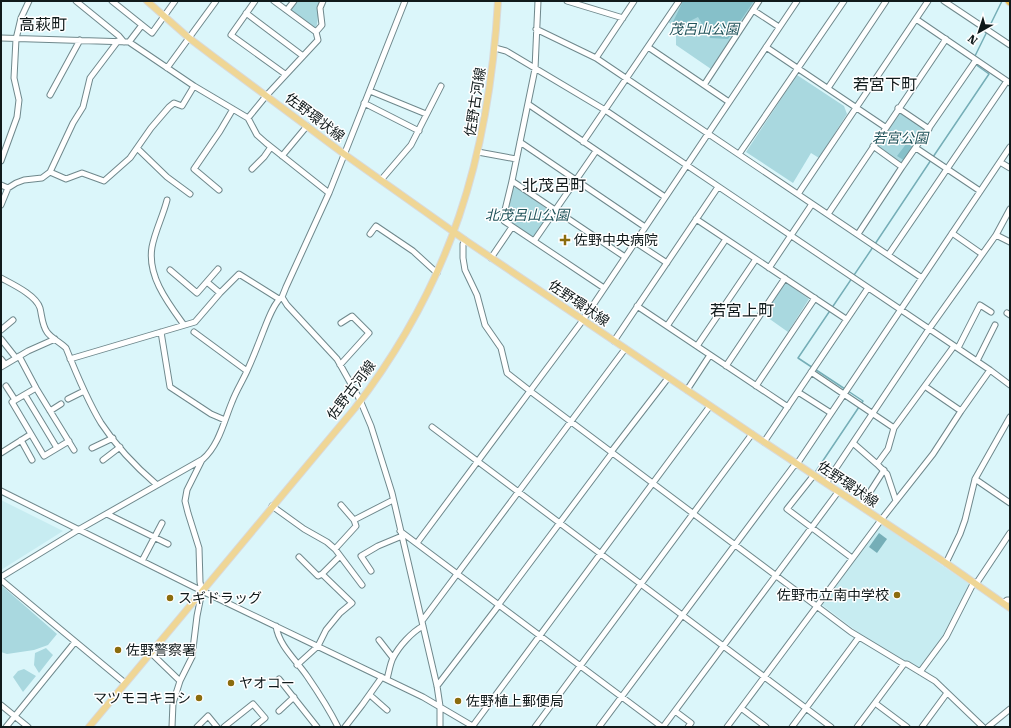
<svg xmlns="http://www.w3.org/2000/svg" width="1011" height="728" viewBox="0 0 1011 728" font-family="'Roboto Serif','Noto Sans JP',serif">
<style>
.built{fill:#c7ecf1}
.green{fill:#a9d8df}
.forest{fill:#86c0c9}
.water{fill:#75aeb7}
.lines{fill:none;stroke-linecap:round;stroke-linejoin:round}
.stream{stroke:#75aeb7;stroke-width:1.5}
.minor-casing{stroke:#6f888c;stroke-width:7}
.major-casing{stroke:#d9dadb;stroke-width:8}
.highway-casing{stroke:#d9dadb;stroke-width:9}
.minor{stroke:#fff;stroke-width:5}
.major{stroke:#efd695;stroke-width:6}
.highway{stroke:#e4bb4e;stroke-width:7}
.poi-dot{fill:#8b6c0d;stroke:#fff;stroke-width:1.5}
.labels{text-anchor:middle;stroke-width:3;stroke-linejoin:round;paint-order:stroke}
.park-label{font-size:14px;font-style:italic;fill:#20535a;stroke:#fff}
.street-label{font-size:14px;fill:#101a1b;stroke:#fff}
.poi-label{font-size:14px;fill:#101a1b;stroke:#fff;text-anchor:start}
.quarter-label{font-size:16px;fill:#101a1b;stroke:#fff}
</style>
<rect width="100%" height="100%" fill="#dbf6fa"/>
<path class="built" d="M1,500L63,531L1,570Z
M881,524L971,585L944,635L919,668L901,659L859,633L821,604Z"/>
<path class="green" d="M297,1H321C316,10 320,20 315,30L290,10Z
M681,1H756L711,69L676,45V28L667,21Z
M797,75L844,106L847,114L819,158L811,153L793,183L746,152Z
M897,112H901L923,128L924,132L902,166L874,146Z
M517,187L551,212L533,239L506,220L513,188Z
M785,282L809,299L788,332L764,315Z
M1,585L57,634L48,645L34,650L7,654L1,652L2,639L1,637Z
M46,648L53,655L39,673L34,665L35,653Z
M24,669L36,676L23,692L13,677L18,671Z"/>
<path class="forest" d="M683,1H754L728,39L710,38L698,17L680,26L673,22Z
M913,135L921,141L905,161L897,156Z"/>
<path class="water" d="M879,533L887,539L877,553L869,547Z"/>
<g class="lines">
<path class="stream" d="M974,58L1002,1
M933,157L989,74L975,64
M875,244L931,160
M845,389L798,358L873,247
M816,471L863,401L848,391"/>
<defs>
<path id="minor" d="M76,1L119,36L124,42
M112,1L152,33L175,1
M255,1L231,35L285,74
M405,1L329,193L286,287L282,297L287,305L337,359L360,400L371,426L392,493L437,686L440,706V727
M538,1L535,69L512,181L503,218L504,221L604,288
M567,1L623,18
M797,1L583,320L530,391L851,632L904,664H907L935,681L983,727
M944,1L1010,45
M287,10L294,1
M753,10L779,27
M246,13L303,56
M916,19L1010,83
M536,29L596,58L922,278
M316,32L322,25L320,8L323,1
M1,38L129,42L194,86L248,118L257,135L266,143L329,193
M129,42L142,25
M648,47L729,102
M766,47L885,127
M495,48L506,51L605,110L990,370
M596,58L634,1
M167,68L216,1
M704,85L759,1
M828,88L886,1
M370,91L426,114
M50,95L80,40
M364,103L419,131
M528,104L665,197
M898,108L929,129
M248,118L266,96L318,40L316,32L274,1
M520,142L645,227
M583,142L679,1
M873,146L902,167
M137,148L167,177L190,194
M916,148L980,191
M478,152L516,159
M739,154L844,1
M282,156L307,126
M1,161L17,117L19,100L14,78L16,39L21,18L29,1
M1000,162L1010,168
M252,169L264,157L271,147
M50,172L66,179L82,173L104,181L130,158L151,128L169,107L174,103L182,106L194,86
M381,180L411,145L441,86
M512,181L625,257
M1,185L8,188
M219,190L194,169L220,131L233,109
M798,194L928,1
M167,200C163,216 155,231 152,247C147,276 168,303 184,325
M1,205L8,188L16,183L24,180L42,178L50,172L73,123L83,107L90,78L118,41
M1010,209L996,235L1010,242
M828,214L946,39
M696,219L846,319
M952,233L982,254
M370,234L376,226L413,251L437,273
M858,234L902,167L976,60
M534,241L596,151
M635,242L667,263
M889,254L1007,81
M491,258L512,227
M769,268L812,204
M170,270L197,293L218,269
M1,278C12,284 36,295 40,308C42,316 42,325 47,332C51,338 60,342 66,348C76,373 87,400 101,423C116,446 136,467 157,485
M207,282L220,293
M637,306L788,407
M1007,313L1010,315
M667,326L726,239
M1,330L13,320
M161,332L170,387L211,414L225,420
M194,332L247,371
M1,339L16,358
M614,341L718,187
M697,346L756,259
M958,348L980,305L991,312
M19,356L36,388
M1,359L5,364
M70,359L195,322L220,293L239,274L279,299
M977,361L995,325
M340,365L369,333L352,316L341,323
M726,366L785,278
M1,367L28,351L55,339
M811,372L894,428
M6,386L15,400
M756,386L815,298
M926,387L961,411
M687,390L710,355
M798,392L831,413
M25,395L57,448
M68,399L84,391
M50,411L61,404
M432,427L831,727
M21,440L32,460
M69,441L44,456L12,402L36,388L74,450
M764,442L868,288
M853,443L877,464
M92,448L113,438
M611,452L668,378
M1,453L31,434
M103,460L120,447
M814,475L787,509L852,558
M975,479L1010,503
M826,483L929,329L996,235
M1,491L194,587L423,697L474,727
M896,501L887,474L877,464L888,449L894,428L954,346
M272,506L304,529L327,542L335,549L362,585
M861,506L884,470
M107,514L168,544
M354,520L393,500
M400,531L662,727
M417,543L530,391L507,373L501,348L485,325L477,295L465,270L463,258V244L465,240
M335,549L356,526L354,520L341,505
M299,557L318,576L322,574L340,556
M142,561L162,523
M946,563L960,534L965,520L975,479L1010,417
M371,571L361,556L378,546L402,536
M1,577L78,530L203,459C219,445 224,421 232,402C236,391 242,382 247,371C253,358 258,345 263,332C267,322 274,302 282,297
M1,580L125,683
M976,584L1010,533
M1003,603L1007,600H1010
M499,604L612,453
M422,621L625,349
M276,626C279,646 296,660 307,676C318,692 329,709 338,727
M379,640L393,658
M151,653L180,681
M297,665L318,646L326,630L340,613L352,603L322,574
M920,672L946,637L974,582
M279,679L317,727
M387,679C389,672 390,664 393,658C399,646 412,632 423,626
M437,686L499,605
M370,695L387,710
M875,703L907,727
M1,705L28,727
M741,708L766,727
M279,711L294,697
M675,711L691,723L688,727
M6,727L75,642
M172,727L173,703L180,681L192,657L197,616L202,591L200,582L199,548L188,513L185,501L187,490L202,460
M197,727L208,716L217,727
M224,727L253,704L265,718L254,727
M345,727L362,705L382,677
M472,727L710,406
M535,727L752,434
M599,727L793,467L797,464L1010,147
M663,727L838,492
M727,727L881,520L933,454L961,411L990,370L1010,385
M792,727L859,637
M857,727L904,664
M922,727L947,693
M988,727L1010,709"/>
<path id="major" d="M147,1L189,38L214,57L344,154L465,240L752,434L946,563L1010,608
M89,727L355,408C451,283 489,157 498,1"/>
<path id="highway" d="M1009,1L1010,2"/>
</defs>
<use href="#minor" class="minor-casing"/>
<use href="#major" class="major-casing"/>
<use href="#highway" class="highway-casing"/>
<use href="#minor" class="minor"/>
<use href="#major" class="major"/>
<use href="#highway" class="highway"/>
</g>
<g class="poi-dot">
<path d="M563 234h4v4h4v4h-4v4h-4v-4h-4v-4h4z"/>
<circle cx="897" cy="595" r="4"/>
<circle cx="170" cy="598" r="4"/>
<circle cx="118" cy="650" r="4"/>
<circle cx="231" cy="683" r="4"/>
<circle cx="199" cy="698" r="4"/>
<circle cx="458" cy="701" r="4"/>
</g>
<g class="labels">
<g class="park-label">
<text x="704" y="34">茂呂山公園</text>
<text x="900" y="143">若宮公園</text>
<text x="527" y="220">北茂呂山公園</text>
</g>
<g class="street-label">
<text transform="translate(475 102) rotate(-81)" y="5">佐野古河線</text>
<text transform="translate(315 117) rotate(37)" y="5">佐野環状線</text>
<text transform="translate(579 303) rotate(34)" y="5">佐野環状線</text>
<text transform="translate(351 390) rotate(-53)" y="5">佐野古河線</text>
<text transform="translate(848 484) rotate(34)" y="5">佐野環状線</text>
</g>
<g class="poi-label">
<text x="574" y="245">佐野中央病院</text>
<text x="889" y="600" text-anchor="end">佐野市立南中学校</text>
<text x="178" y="603">スギドラッグ</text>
<text x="126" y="655">佐野警察署</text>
<text x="239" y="688">ヤオコー</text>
<text x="191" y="703" text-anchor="end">マツモヨキヨシ</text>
<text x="466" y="706">佐野植上郵便局</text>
</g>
<g class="quarter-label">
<text x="43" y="30">高萩町</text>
<text x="885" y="90">若宮下町</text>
<text x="554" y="191">北茂呂町</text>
<text x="742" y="316">若宮上町</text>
</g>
</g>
<rect width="1011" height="728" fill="none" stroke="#101a1b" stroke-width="4"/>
<g transform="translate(979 32) rotate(219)" stroke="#ffffff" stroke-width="3" paint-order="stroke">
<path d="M0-3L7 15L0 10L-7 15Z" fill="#101a1b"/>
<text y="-6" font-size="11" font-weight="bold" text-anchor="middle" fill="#101a1b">N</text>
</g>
</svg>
